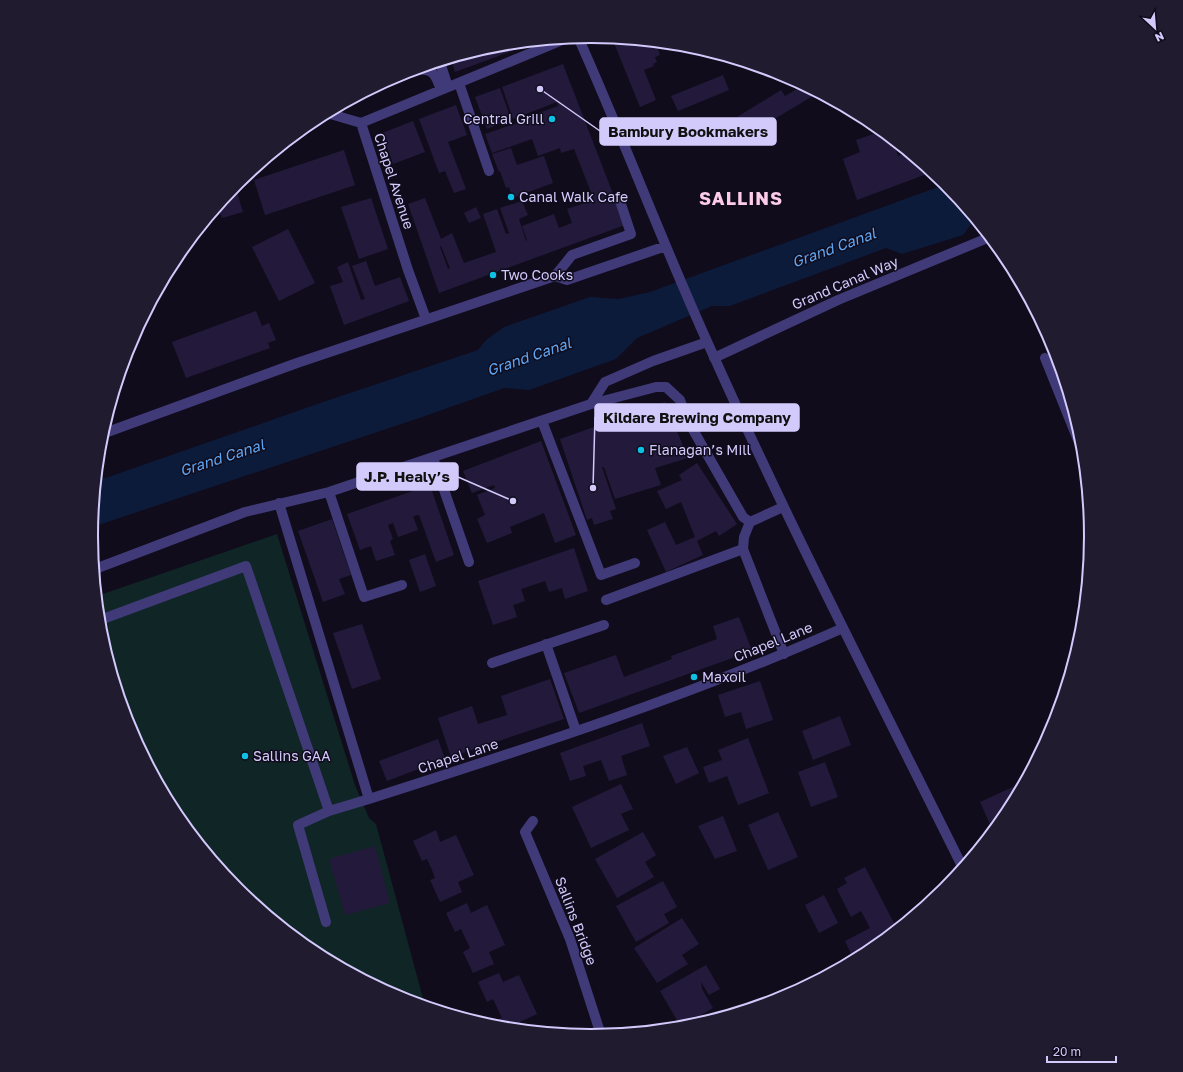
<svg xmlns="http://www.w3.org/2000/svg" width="1183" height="1072" viewBox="0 0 1183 1072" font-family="'Golos Text',sans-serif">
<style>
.green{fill:#102525}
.water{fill:#0d1b3a}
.building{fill:#231a3b;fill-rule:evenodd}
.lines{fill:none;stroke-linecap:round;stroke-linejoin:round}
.minor{stroke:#403a78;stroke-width:10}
.poi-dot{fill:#0ec1e4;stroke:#100c1c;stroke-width:1.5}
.labels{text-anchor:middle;stroke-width:3;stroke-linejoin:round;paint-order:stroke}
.poi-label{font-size:14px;fill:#d3cafc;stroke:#100c1c;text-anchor:start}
.street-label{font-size:14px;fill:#d3cafc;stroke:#100c1c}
.water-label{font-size:15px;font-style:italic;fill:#5fa7f5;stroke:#100c1c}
.district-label{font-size:18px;font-weight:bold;letter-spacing:1px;fill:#fccce8;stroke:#100c1c}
.rim{fill:none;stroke:#d3cafc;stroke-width:2}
.leader{fill:none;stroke:#d3cafc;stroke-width:1.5}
.callout-dot{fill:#d3cafc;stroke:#100c1c;stroke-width:1.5}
.callout{fill:#d3cafc;stroke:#d3cafc;stroke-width:1.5}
.callout-label{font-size:15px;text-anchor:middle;font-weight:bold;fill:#111}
</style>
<rect width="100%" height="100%" fill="#100c1c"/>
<path class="green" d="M277,534L355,785L369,818L376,824L425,1006L400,998L314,952L238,889L176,814L129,727L101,633L97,596Z"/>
<path class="water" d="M946,184L975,219L963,235L902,254L886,248L730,306H712L637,338L616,359L529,390L504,388L428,415L92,527L97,481L326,401L478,350L486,340L504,327L590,297L619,299L650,292Z"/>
<path class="building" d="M612,38L655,42L660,55L655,57L657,62L653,64L654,66L644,70L656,100L640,107Z
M535,42L496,57L455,72L451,59L494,46Z
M563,64L625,225L439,293L408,204L425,198L441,239L452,233L464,263L496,252L483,214L497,209L506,234L509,233L500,208L522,201L528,215L519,219L526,241L527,240L522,226L554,214L559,228L572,223L567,209L594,200L574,149L561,153L560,148L538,156L532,139L492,153L485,134L526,120L525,118L558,106L557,102L513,119L502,87ZM441,246L450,268L448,269L440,247Z
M723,75L729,90L678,111L671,96Z
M804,85L818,93L748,135L737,117L781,90L785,96Z
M500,88L511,119L487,129L475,97Z
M456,105L467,135L448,142L466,189L454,193L445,171L439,173L419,119Z
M413,121L425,152L393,164L382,133Z
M882,131L892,139L898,156L908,152L932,172L857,200L843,159L860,152L856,140Z
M511,148L517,165L544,156L553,183L512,198L509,187L506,188L500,171L499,172L492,154Z
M344,150L355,185L265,215L254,180Z
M235,186L243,212L222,218L218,207Z
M371,198L388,249L359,259L341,207Z
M476,207L481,218L469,223L464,213Z
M288,229L315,283L279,301L252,247Z
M366,261L375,286L400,277L409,301L344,325L330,286L343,282L337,267L348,262L361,300L365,299L352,266Z
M256,311L262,326L269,323L276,340L268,343L270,348L186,378L172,342Z
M665,402L688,458L655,468L661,485L615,499L604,467H602L616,509L610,511L613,519L594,525L592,518L587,520L560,439Z
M541,441L576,535L555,543L544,513L510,527L512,533L487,543L477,519L485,515L477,495L495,488L494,485L472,493L463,471Z
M697,463L737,524L719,536L716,531L697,541L703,555L666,572L647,530L665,522L676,545L695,537L681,502L666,509L657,491L682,480L679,475Z
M430,485L454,555L436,562L419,515L413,516L418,530L398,537L393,523L388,525L393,539L390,541L395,555L376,561L371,546L360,550L347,514Z
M332,519L351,575L339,579L345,594L323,602L298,531Z
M574,548L588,591L565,599L562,588L549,592L545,581L521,589L525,601L513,605L517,617L493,625L478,581Z
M425,554L436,586L420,592L409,560Z
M739,617L752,651L579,713L564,673L616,655L624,677L672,659L671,656L717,639L713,626Z
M362,624L381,679L352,689L333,633Z
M550,679L564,719L451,757L438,718L472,706L478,724L507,715L501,696Z
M760,681L773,720L746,729L741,712L725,717L718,695Z
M840,716L851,745L813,760L802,731Z
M642,723L650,746L621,756L627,775L609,781L601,760L583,766L586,776L570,781L560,753Z
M748,738L769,793L738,805L727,776L709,783L703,767L722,760L718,750Z
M438,739L445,759L387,781L379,761Z
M687,747L699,773L676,784L663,756Z
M825,762L838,797L811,807L798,772Z
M621,784L633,809L621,814L629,830L591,848L572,807Z
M1015,786L1018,793L1007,814L993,831L980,802Z
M778,812L798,857L768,870L748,825Z
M723,816L737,851L715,859L698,826Z
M436,830L440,842L456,835L474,875L458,882L462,892L440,902L430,880L435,878L432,870L427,859L422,861L413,841Z
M643,832L656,855L645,862L654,877L617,898L595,859Z
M375,846L390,903L345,915L329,859Z
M865,867L897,929L878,945L853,958L845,941L870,928L861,911L851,917L837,889L847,883L844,878Z
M663,881L677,907L664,914L669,923L636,942L616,906Z
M824,895L838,923L819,933L805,905Z
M467,903L471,913L487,905L505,945L489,952L494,964L473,973L463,952L470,948L461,929L455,932L446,913Z
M682,918L699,944L682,955L688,964L657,983L634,948Z
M706,965L720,989L709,995L701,982L702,989L713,1008L681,1027L660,991Z
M499,973L503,982L519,975L537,1014L520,1022L524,1029L497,1027L495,1021L502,1018L493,999L487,1002L478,982Z"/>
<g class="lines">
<path class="minor" d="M578,37C626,144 666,253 715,359C792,531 879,699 963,868
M440,62L448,87
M417,69C435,70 435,74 441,90
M459,83L489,171
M327,113L361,123
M555,276L567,280L666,246
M426,319L408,270L361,123L565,39
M714,358L838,300L990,237
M1045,358L1084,455
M591,404L605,382L653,361L707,342
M542,421L601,575L635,563
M102,434L297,363L555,276L572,255L631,234L619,198
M433,458L469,562
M329,492L364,597L402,585
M279,503L369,799C529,748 690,696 843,628
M750,522L744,537L743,549L784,654
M95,569L245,512L329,492L591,404L656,387H666L680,400L688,421L743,517L750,522L783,507
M606,600L743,549
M100,620L246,566L329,811
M546,644L576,731
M492,663L604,625
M533,821L525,832L570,939L601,1035
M326,922L298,825L329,811L369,799"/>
</g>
<g class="poi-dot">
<circle cx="552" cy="119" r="4"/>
<circle cx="511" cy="197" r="4"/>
<circle cx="493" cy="275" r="4"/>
<circle cx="641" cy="450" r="4"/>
<circle cx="694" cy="677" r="4"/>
<circle cx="245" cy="756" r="4"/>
</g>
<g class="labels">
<g class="poi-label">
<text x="544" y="124" text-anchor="end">Central Grill</text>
<text x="519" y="202">Canal Walk Cafe</text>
<text x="501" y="280">Two Cooks</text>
<text x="649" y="455">Flanagan’s Mill</text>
<text x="702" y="682">Maxoil</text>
<text x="253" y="761">Sallins GAA</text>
</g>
<g class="street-label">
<text transform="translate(394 181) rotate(72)" y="5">Chapel Avenue</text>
<text transform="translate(845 283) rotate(-23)" y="5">Grand Canal Way</text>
<text transform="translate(773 642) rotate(-22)" y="5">Chapel Lane</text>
<text transform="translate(458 756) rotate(-18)" y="5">Chapel Lane</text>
<text transform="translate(576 921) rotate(69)" y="5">Sallins Bridge</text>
</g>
<g class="water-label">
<text transform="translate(834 248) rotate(-20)" y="5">Grand Canal</text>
<text transform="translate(529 357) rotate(-19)" y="5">Grand Canal</text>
<text transform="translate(222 458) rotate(-18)" y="5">Grand Canal</text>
</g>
<g class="district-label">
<text x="741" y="205">SALLINS</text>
</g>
</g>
<path d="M0 0H1183V1072H0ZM98 536a493 493 0 1 1 986 0a493 493 0 1 1-986 0Z" fill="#201b2e" fill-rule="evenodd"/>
<path class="rim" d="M98 536a493 493 0 1 1 986 0a493 493 0 1 1-986 0Z"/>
<path class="leader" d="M540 89L600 131M593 488L595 417M513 501L458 477"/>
<g class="callout-dot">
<circle cx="540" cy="89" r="4"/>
<circle cx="593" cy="488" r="4"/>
<circle cx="513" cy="501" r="4"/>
</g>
<g class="callout">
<rect x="600" y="118" width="176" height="27" rx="4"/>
<rect x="595" y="404" width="204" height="27" rx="4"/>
<rect x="357" y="463" width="101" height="27" rx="4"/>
</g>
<g class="callout-label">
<text x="688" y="137">Bambury Bookmakers</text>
<text x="697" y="423">Kildare Brewing Company</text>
<text x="407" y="482">J.P. Healy’s</text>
</g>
<g transform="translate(1155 28) rotate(154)" stroke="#100c1c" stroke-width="3" paint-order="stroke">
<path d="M0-3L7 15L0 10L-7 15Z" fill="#d3cafc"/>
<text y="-6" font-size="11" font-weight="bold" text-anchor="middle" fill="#d3cafc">N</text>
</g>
<path d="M1047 1056v6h69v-6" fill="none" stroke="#d3cafc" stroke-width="2"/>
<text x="1053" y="1056" font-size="12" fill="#d3cafc" stroke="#100c1c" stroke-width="3" paint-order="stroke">20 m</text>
</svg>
